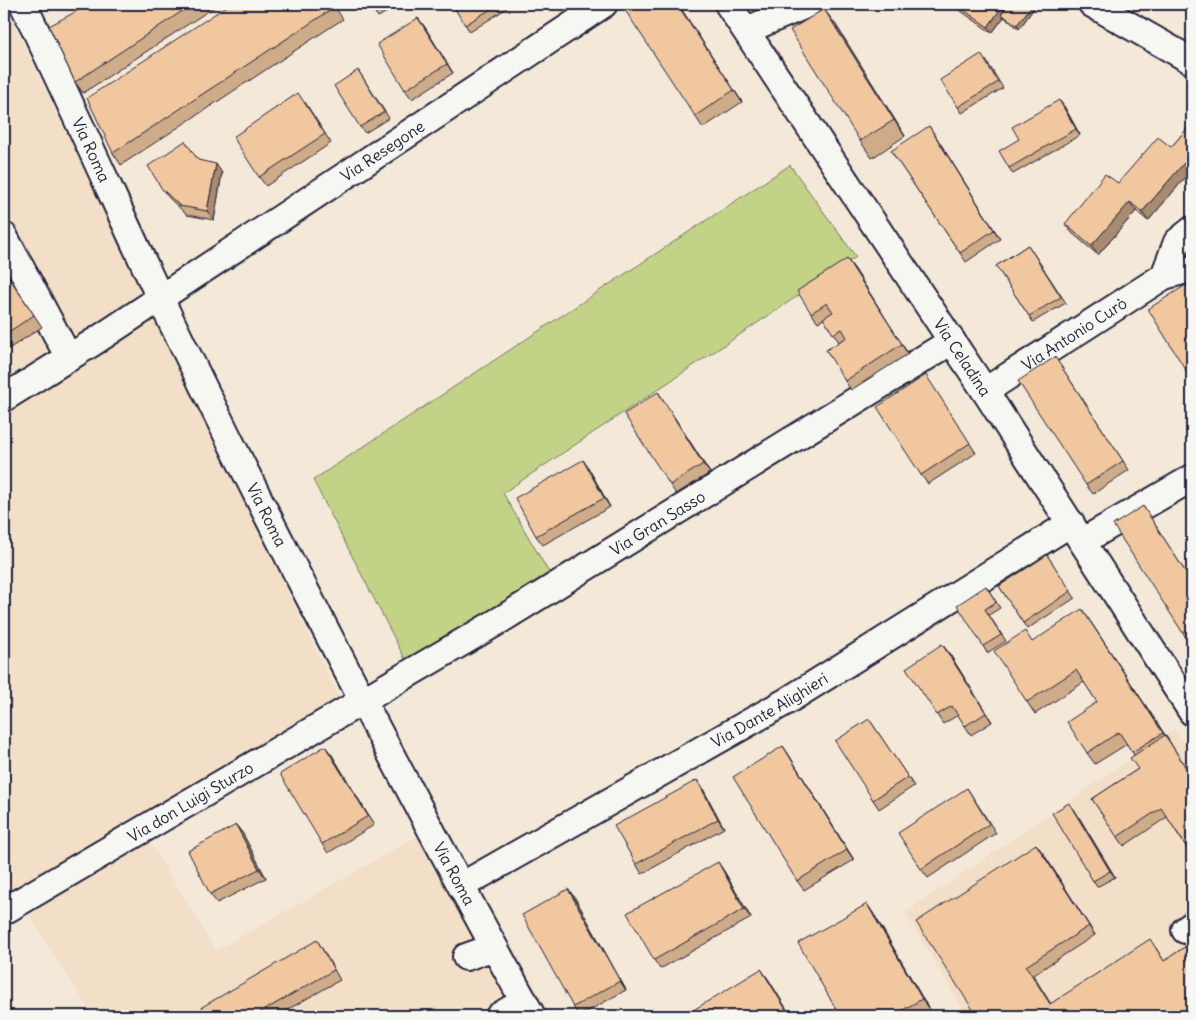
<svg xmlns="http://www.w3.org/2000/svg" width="1196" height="1020" viewBox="0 0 1196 1020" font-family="Delius,sans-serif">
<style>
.built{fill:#f3dec8}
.green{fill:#c2d388;stroke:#727a62}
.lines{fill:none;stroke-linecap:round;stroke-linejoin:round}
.minor-casing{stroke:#22223b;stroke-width:30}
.minor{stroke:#f6f6f2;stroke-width:26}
.wall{fill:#ceab89;stroke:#22223b}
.shaded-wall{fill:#a88b6f;stroke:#22223b}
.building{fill:#f0c79f;stroke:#22223b}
.labels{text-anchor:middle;stroke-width:5;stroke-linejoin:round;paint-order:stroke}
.street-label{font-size:16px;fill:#22223b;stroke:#f6f6f2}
</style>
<rect width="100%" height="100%" fill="#f4e8d9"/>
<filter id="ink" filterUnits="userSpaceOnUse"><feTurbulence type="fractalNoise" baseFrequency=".02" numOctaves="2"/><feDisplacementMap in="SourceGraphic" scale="10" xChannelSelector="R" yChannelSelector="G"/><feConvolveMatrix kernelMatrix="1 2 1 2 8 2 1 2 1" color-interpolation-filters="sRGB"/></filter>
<g filter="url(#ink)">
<path class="built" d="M4,4L350,721L148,839L216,951L443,822L551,1016H93L4,875Z
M1175,729L1192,755V1016H967L905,913Z"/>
<path class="green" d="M790,165L856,257L503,493L551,576L407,663L313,480Z"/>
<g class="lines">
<defs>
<g id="minor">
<path id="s1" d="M23,4C70,101 114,200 160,298C277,541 402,780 532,1016"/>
<path id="s2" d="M728,4L985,391L1192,712"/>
<path d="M1092,4L1192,61"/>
<path d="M747,30L808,4"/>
<path d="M4,236L69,358"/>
<path d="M1164,276L1187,270L1192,271"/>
<path id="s3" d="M985,391L1164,276L1177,242L1192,230"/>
<path id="s4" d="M4,398L97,340L604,4"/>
<path d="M1083,541L1192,478"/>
<path id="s5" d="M461,886L787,701L1071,523"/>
<path id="s6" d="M4,911L502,619L952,341"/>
<path d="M1185,930L1192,925"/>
<path d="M466,957L494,947"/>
<path d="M499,1016L524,1001"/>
</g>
</defs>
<use href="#minor" class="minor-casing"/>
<use href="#minor" class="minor"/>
</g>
<path class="wall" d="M90,4H219L83,93L75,82Z
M230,4H333L343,19L121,165L113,153Z
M369,4H401L378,17Z
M452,4H504L507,8L470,32Z
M678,4L742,102L703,128L695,116Z
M951,4H1037L1019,29L1004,17L992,33Z
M418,18L453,73L412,99L405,90Z
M836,25L905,136L872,158L860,141Z
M986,60L1003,88L962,113L958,107Z
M358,70L389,118L365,133L360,127Z
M305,102L331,143L266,186L259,177Z
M1064,106L1080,135L1013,174L1009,168L1019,139Z
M1192,123V174L1190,172L1148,221L1136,211L1098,255L1072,233L1065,224L1118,183L1171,147Z
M935,135L1000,239L966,262L891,151Z
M198,160L222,173L214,220L187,215L169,198L162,189Z
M1028,245L1066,303L1033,322L996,266Z
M854,268L908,354L851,390L845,381L839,342L824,319L818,322L811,313Z
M4,269L42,327L4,352Z
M1061,366L1129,470L1093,494L1086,485Z
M932,385L976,453L928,484L921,475Z
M658,392L710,473L676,494L670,485Z
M583,460L589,469L610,507L543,545L536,536Z
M1143,506L1192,582V640L1189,642L1183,633Z
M1047,555L1075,598L1027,629L999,586Z
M986,586L1000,608L989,615L1006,641L987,653L983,646Z
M1090,621L1192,776V856L1167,817L1124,846L1092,799L1138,769L1134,755L1127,744L1095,764L1087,753L1097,702L1084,682L1035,714L1027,702L1032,642Z
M949,653L992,722L971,735L958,715L943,724L937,715Z
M869,719L914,786L879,809L873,800Z
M783,746L854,860L804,890L797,881Z
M332,755L374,825L328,853L322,844Z
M697,780L703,789L724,828L642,874L636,864Z
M967,788L996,833L928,878L921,869Z
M1074,809L1115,877L1097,887L1093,881Z
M236,825L243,834L266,878L217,903L210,894Z
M1043,853L1095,935L1033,975L1051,1004L1156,948L1164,961L1192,942V1016H977Z
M724,871L751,918L660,969L654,960Z
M568,889L575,898L626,990L579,1016L573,1007Z
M867,904L875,916L930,1011L921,1016H840Z
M317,940L323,950L340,980L276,1016H207Z"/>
<path class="shaded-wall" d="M677,4H678L742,102L734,90Z
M1004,4H1013L1001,14L1004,17L992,33L988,27Z
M1033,4H1037L1019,29L1017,25Z
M824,9L836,25L905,136L894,120Z
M418,18L425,27L453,73L447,64Z
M1059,100L1064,106L1080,135L1076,129Z
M929,126L935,135L1000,239L994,230Z
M1184,163L1190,172L1148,221L1142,212Z
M216,164L222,173L214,220L207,211Z
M1130,202L1136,211L1098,255L1091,246Z
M847,259L854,268L908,354L902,344Z
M658,392L664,401L710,473L703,464Z
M583,460L589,469L610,507L604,498Z
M1082,609L1090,621L1171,744L1163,733Z
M942,644L949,653L992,722L986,713Z
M325,746L332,755L374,825L368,816Z
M783,746L789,755L854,860L847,850Z
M697,780L703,789L724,828L718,819Z
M1069,803L1074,809L1115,877L1110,871Z
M236,825L243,834L266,878L259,869Z
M1036,844L1043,853L1095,935L1089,926Z
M718,862L724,871L751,918L744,909Z
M568,889L575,898L626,990L620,981Z
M867,904L875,916L930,1011L922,999Z
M761,969L769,980L791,1016H790Z"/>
<path class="building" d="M90,4H193L75,82L49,26Z
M230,4H333L335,7L113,153L87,98Z
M452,4H499L465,25Z
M621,4H677L734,90L695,116Z
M955,4H1004L988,27Z
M1009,4H1033L1017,25L1001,14Z
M824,9L894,120L860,141L790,30Z
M418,18L447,64L405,90L377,44Z
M981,54L998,82L958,107L940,80Z
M358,70L384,112L360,127L334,86Z
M298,93L325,134L259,177L233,137Z
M1059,100L1076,129L1009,168L999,151L1019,139L1012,127Z
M1192,123V171L1184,163L1142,212L1130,202L1091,246L1065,224L1105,174L1118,183L1158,137L1171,147Z
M929,126L994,230L960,253L891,151Z
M185,141L198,160L216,164L207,211L180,206L162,189L148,166Z
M1028,245L1061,297L1029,316L996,266Z
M847,259L902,344L845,381L826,350L847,337L842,329L833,334L823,318L833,312L827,303L811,313L797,291Z
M4,270L34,315L4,335Z
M1186,285L1192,294V380L1148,309Z
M1055,357L1123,461L1086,485L1018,381Z
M926,375L970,443L921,475L877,407Z
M658,392L703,464L670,485L624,414Z
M583,460L604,498L536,536L515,498Z
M1143,506L1192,582V627L1183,633L1113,525Z
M1047,555L1071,591L1023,623L999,586Z
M986,586L996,602L985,609L1001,635L983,646L957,605Z
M1082,609L1163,733L1132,752L1119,732L1087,753L1067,722L1097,702L1076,670L1027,702L994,651L1025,631L1032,642Z
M942,644L986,713L965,726L952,706L937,715L906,668Z
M869,719L908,777L873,800L835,741Z
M1165,735L1192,777V855L1161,808L1117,837L1092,799L1138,769L1130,758Z
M325,746L368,816L322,844L280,774Z
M783,746L847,850L797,881L733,777Z
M697,780L718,819L636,864L614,826Z
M967,788L989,824L921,869L898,833Z
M1069,803L1110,871L1093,881L1052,813Z
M236,825L259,869L210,894L188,851Z
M1036,844L1089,926L1026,966L1050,1004L1150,939L1164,961L1192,942V1016H977L916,922Z
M718,862L744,909L654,960L627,913Z
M568,889L620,981L573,1007L522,915Z
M867,904L922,999L892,1016H840L798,943Z
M317,940L334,970L254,1016H207L202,1007Z
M761,969L790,1016H699L695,1009Z"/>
</g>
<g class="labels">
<g class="street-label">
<text dy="6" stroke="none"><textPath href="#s1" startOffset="161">Via Roma</textPath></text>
<text dy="6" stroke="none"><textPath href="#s4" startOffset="452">Via Resegone</textPath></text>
<text dy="6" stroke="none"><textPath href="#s3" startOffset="106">Via Antonio Curò</textPath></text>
<text dy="6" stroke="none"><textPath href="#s2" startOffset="424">Via Celadina</textPath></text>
<text dy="6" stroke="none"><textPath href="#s1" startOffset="566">Via Roma</textPath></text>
<text dy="6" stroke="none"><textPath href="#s6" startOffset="760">Via Gran Sasso</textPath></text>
<text dy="6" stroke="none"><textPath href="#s5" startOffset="355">Via Dante Alighieri</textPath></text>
<text dy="6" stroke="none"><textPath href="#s6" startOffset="216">Via don Luigi Sturzo</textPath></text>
<text dy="6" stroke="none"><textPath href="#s1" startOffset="971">Via Roma</textPath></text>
</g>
</g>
<rect width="1196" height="1020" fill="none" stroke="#f6f6f2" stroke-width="20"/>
<rect x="10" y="10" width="1176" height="1000" fill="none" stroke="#22223b" stroke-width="2" filter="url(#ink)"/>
</svg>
